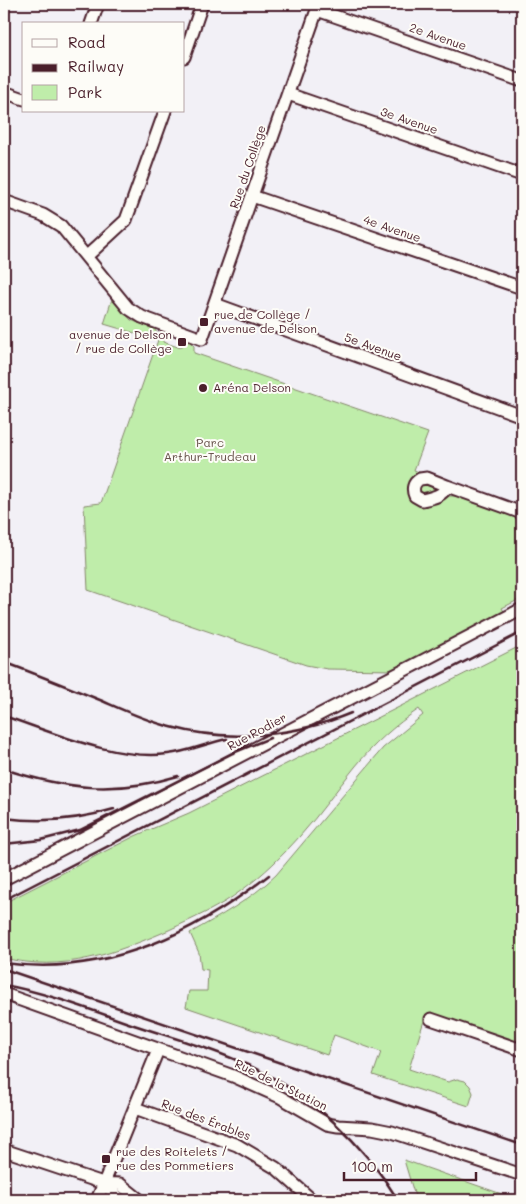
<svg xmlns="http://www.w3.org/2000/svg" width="526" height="1204" viewBox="0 0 526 1204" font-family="Mali,sans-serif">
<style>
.green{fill:#bfedaa;stroke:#84866a}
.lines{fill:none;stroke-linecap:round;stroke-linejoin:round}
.minor-casing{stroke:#4a1f2b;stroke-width:15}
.minor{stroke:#fdfcf7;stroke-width:11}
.rail{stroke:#4a1f2b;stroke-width:2.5}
.poi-dot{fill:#4a1f2b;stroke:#fdfcf7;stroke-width:2}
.labels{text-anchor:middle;stroke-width:4;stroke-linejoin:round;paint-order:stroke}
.street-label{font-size:12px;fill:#4a1f2b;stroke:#fdfcf7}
.poi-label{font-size:12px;fill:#4a1f2b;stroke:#fdfcf7;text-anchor:start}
.park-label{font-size:12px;fill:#67524b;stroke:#fdfcf7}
</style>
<rect width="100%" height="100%" fill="#f2f0f6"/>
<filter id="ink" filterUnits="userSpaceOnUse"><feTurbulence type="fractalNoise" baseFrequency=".02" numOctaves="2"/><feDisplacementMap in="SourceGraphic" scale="10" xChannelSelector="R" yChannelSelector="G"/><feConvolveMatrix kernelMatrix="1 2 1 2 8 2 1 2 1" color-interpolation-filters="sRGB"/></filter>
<g filter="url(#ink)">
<path class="green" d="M112,299L131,320L154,329L158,334L164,337L163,342L181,348L184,342L189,341L194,346V353L428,433L414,470L424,474L411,496H456L522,518V598L502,608L505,613L394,670L327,669L306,665L88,590L84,505L101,503L158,340L104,324Z
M421,482L438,485L439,491L420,495L418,486Z
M522,645V1046L426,1014L409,1069L448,1082L457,1079L465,1081L470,1086L473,1093L469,1106L373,1075L381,1052L334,1035L327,1055L186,1007L189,991H207L208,970L201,969L199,953L190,933C220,916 250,900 276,875L383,748L423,715L419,709C395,725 373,745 355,767C336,790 320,814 300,836C283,855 264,874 242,890C220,907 194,918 169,930C115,953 64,973 4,958V903L135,836L189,813Z
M404,1160L519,1200H416Z"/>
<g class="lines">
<defs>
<path id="minor" d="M317,10L522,81
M91,24L98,4
M184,57L202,4
M4,92L24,99
M288,94L522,175
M252,196L522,288
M4,201L43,215L61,226L128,308L142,317L202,339L319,4
M87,256L126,220L165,111
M215,304L522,416
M447,486C443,496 432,498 422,500L415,496C412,489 413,483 420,479L427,478L447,486L522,513
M4,879L522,609
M4,994L233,1076L280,1097L327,1124L338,1126L372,1128L392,1132L522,1175
M431,1019L522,1050
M135,1108L237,1145L276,1168L312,1200
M4,1150L103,1183L120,1184L140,1200
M103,1183L121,1200
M97,1200L158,1050"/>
</defs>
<use href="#minor" class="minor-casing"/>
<use href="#minor" class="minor"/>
<path class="rail" d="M4,662C36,674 68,687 100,700C123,710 146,721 171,727C229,743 296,736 351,713
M4,716C52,732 117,761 168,754C188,752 207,743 227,739
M4,769C65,789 115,795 178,776
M4,818C41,823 78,820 114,809
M4,844L41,840L80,830L233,753L270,738
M4,900L522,632
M4,963C102,977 193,935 269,875
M4,969L522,1145
M4,985C48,993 91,1010 134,1025C173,1038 214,1049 252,1067C313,1096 363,1143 398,1200"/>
</g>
</g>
<g class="poi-dot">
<rect x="199" y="317" width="10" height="10" rx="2.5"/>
<rect x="177" y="337" width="10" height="10" rx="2.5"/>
<circle cx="203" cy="388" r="5"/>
<rect x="101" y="1154" width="10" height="10" rx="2.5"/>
</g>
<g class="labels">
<g class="street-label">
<text transform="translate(438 37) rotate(19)" y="4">2e Avenue</text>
<text transform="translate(409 121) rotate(19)" y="4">3e Avenue</text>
<text transform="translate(248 167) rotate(-71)" y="4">Rue du Collège</text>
<text transform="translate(392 229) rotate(19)" y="4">4e Avenue</text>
<text transform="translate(373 347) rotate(20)" y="4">5e Avenue</text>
<text transform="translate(257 732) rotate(-28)" y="4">Rue Rodier</text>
<text transform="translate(281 1085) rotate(26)" y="4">Rue de la Station</text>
<text transform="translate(206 1120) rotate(21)" y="4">Rue des Érables</text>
</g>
<g class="poi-label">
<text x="214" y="319">rue de Collège /<tspan x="214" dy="14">avenue de Delson</tspan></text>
<text x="172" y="339" text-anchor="end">avenue de Delson<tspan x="172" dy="14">/ rue de Collège</tspan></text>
<text x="213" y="392">Aréna Delson</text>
<text x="116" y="1156">rue des Roitelets /<tspan x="116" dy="14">rue des Pommetiers</tspan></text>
</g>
<g class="park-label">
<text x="210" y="447">Parc<tspan x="210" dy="14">Arthur-Trudeau</tspan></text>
</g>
</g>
<rect width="526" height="1204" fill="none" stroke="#fdfcf7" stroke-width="20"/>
<rect x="10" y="10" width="506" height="1184" fill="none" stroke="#4a1f2b" stroke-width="2" filter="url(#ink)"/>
<rect x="22" y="22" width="162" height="90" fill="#fdfcf7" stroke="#b5a4a5"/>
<rect x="32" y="39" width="25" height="8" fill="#fdfcf7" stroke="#b5a4a5"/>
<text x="68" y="48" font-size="15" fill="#4a1f2b">Road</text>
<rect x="32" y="64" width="25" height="8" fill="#4a1f2b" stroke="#b5a4a5"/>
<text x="68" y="72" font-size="15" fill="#4a1f2b">Railway</text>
<rect x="32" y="85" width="25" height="15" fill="#bfedaa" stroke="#b5a4a5"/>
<text x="68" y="98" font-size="15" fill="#4a1f2b">Park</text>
<path d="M344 1172v8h132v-8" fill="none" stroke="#4a1f2b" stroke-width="2.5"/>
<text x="351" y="1172" font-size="15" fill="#4a1f2b" stroke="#fdfcf7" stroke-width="4" paint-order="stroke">100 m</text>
</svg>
